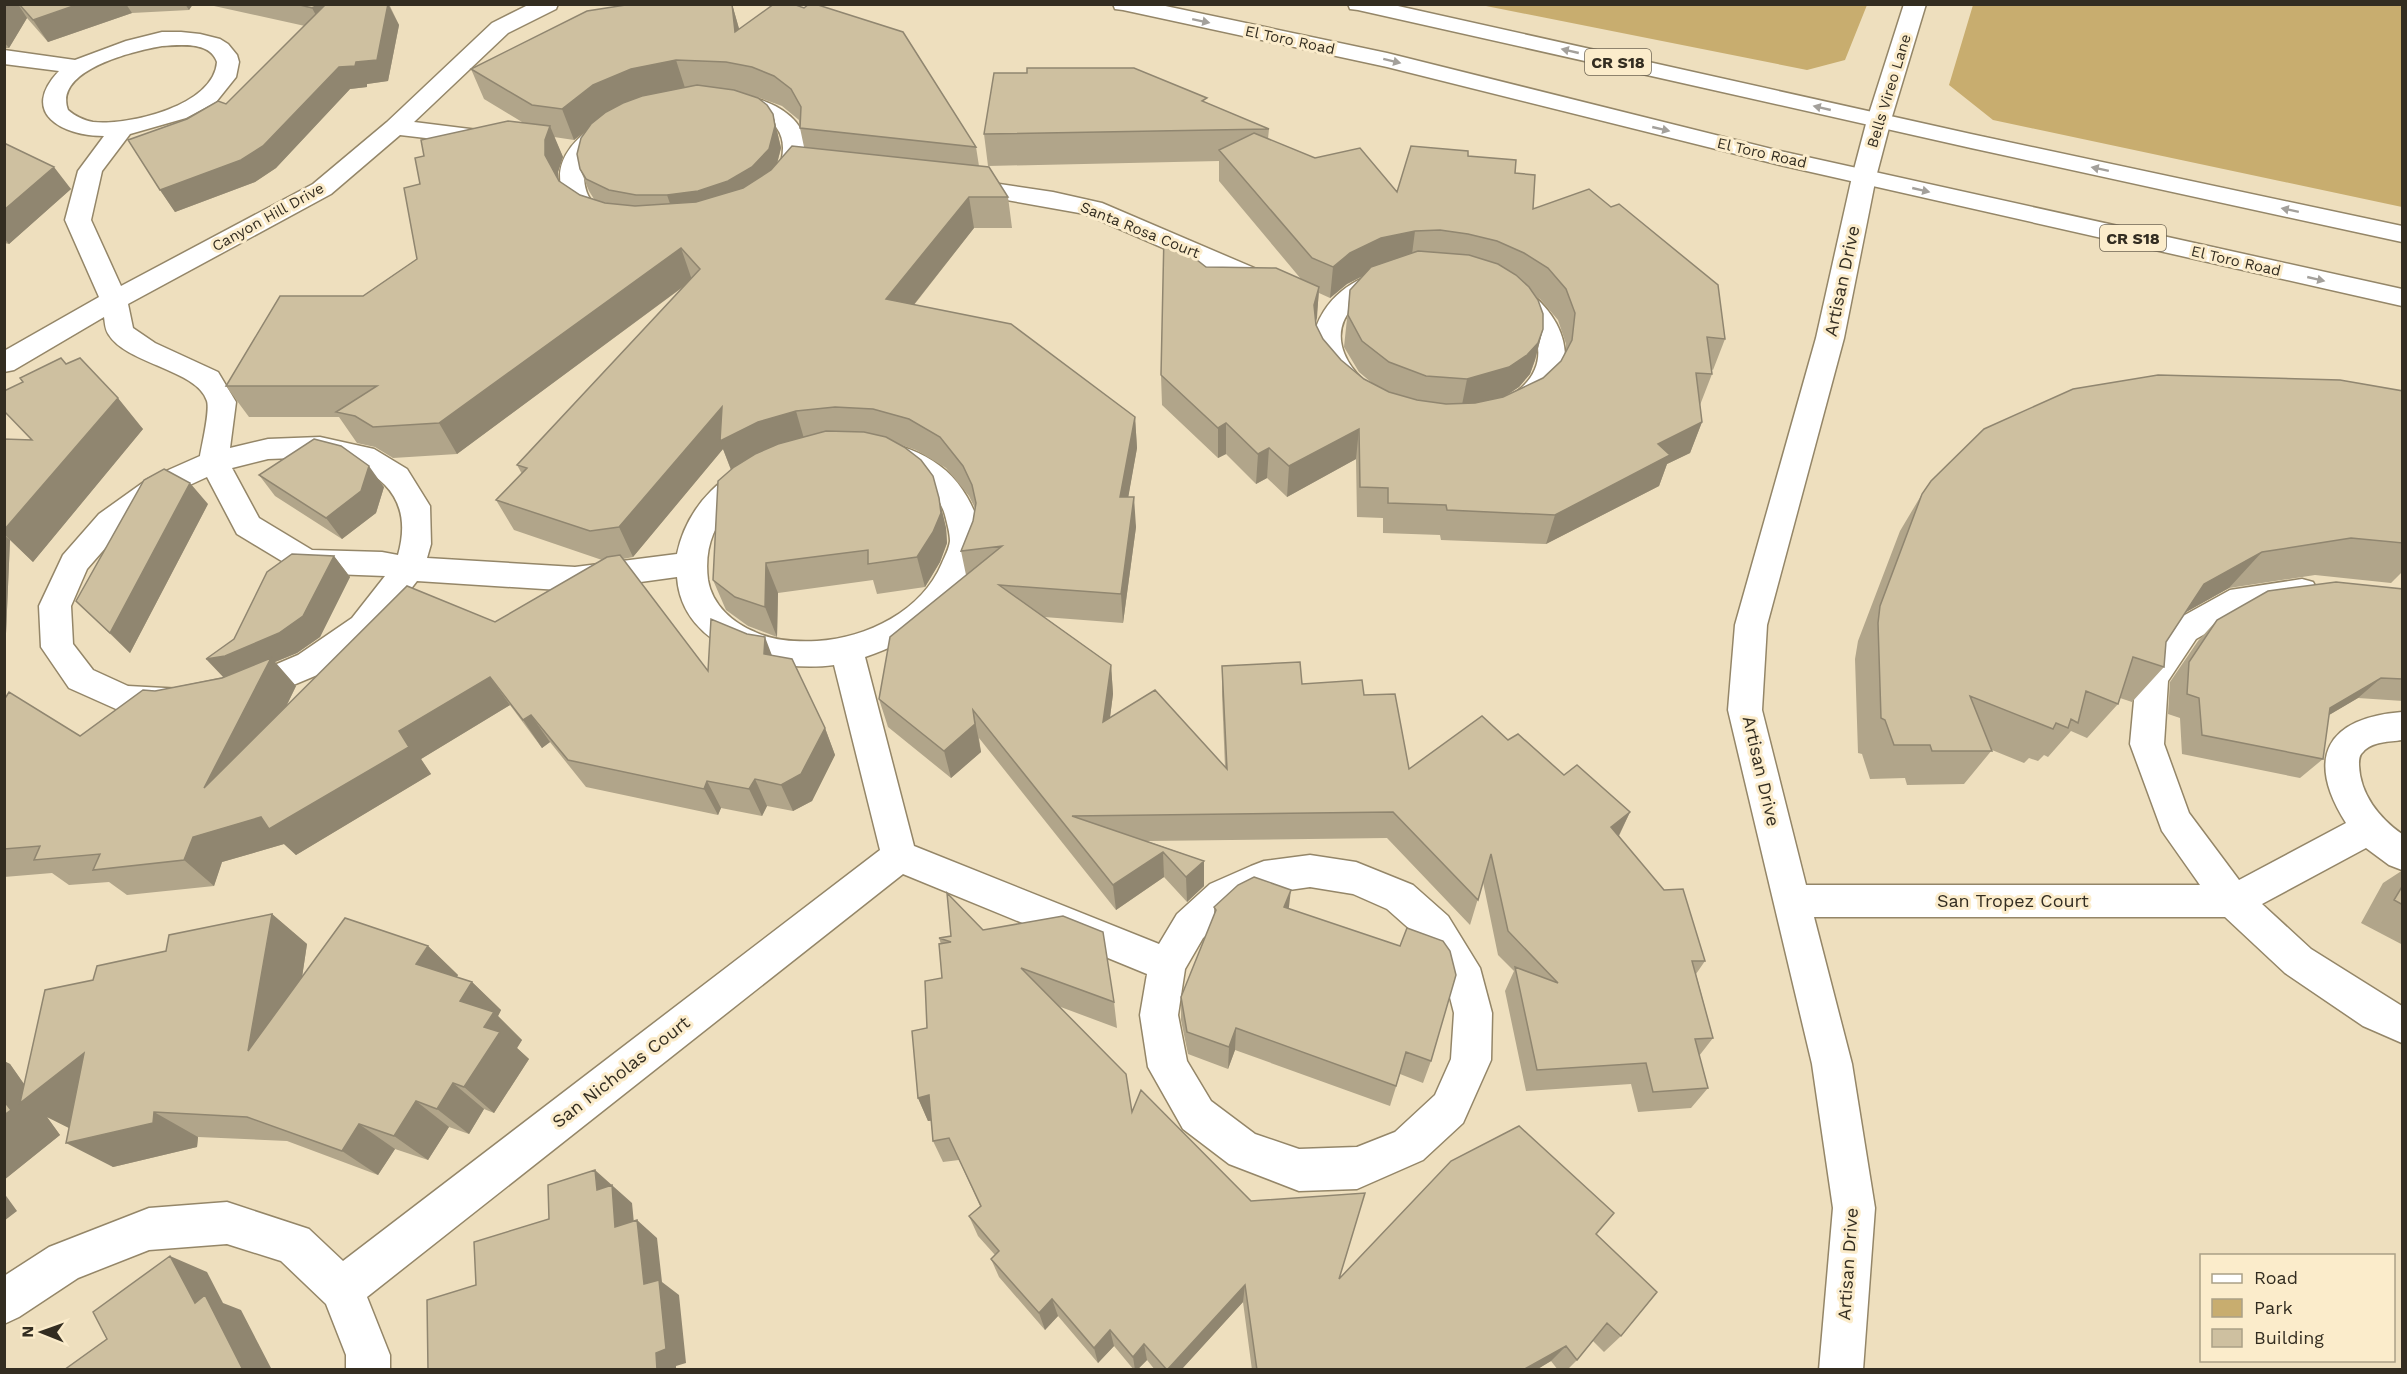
<svg xmlns="http://www.w3.org/2000/svg" width="2407" height="1374" viewBox="0 0 2407 1374" font-family="'Work Sans',sans-serif">
<style>
.green{fill:#c8ad6f}
.lines{fill:none;stroke-linecap:round;stroke-linejoin:round}
.minor-casing{stroke:#948668;stroke-width:3}
.major-casing{stroke:#948668;stroke-width:3}
.minor{fill:#fff;fill-rule:evenodd}
.major{fill:#fff;fill-rule:evenodd}
.wall{fill:#b1a58a;fill-rule:evenodd}
.shaded-wall{fill:#908670}
.building{fill:#cec0a0;stroke:#908670;stroke-width:1.5}
.oneway{fill:#a3a09b}
.labels{text-anchor:middle;stroke-width:6;stroke-linejoin:round;paint-order:stroke}
.far-street-label{font-size:15px;fill:#332d21;stroke:#fbeccb}
.shield{fill:#fbeccb;stroke:#6f6654;stroke-width:1.5}
.shield-label{font-size:16px;font-weight:bold;fill:#332d21}
.street-label{font-size:18px;fill:#332d21;stroke:#fbeccb}
</style>
<rect width="100%" height="100%" fill="#eedfbe"/>
<path class="green" d="M1481,5H1867L1845,60L1807,70Z
M1973,5H2402V207L1993,120L1949,85Z"/>
<g class="lines">
<defs>
<path id="minor" d="M530,4H558L556,9L508,33L414,122L494,132L502,134L506,139L502,144L494,146L400,135L331,194L128,304L133,328L155,343L218,372L236,402L230,448L268,439L320,437L374,449L407,469L430,506L431,544L427,558L575,567L677,554C682,530 694,508 711,491C771,431 920,412 967,497C983,525 982,541 970,570C951,616 911,642 865,657L914,846L1159,944L1177,914L1210,884L1251,866L1264,861L1310,855L1356,862L1413,885L1448,916L1480,968L1492,1013L1491,1060L1463,1123L1423,1160L1357,1189L1299,1191L1229,1164L1183,1129L1148,1067L1140,1015L1147,974L903,874L367,1297L390,1355V1370H346V1355L326,1304L281,1261L227,1244L149,1250L78,1278L19,1317L4,1324V1276L49,1247L149,1208L227,1202L309,1229L343,1261L880,850L834,665C775,673 682,651 677,577L575,591L417,581L374,636L322,673L248,704L183,717L125,713L69,688L41,647L39,606L63,555L99,514L148,479L200,456C202,444 210,411 207,401C198,370 127,364 109,335C105,330 105,323 104,317L14,370L4,372V351L99,297L65,220L78,171L104,136C62,136 19,113 59,71L4,64V50L75,60L126,41L162,32H181L200,34L220,39L228,44L237,55L239,62L236,77L216,102L186,118L130,134L102,171L91,220L121,286L313,184L387,122L492,23ZM162,46C180,45 210,41 217,62C214,106 128,126 93,122C83,120 75,116 68,110C53,70 134,51 162,46ZM320,457C332,460 346,460 357,466C396,484 410,513 398,555L382,552L312,550L259,518L232,468L268,459ZM835,460C851,460 869,458 885,463C909,470 938,489 945,515C947,523 950,533 950,541C949,549 945,556 942,563C922,611 867,638 817,641C797,642 774,641 755,632C733,623 712,605 708,580C698,503 772,472 835,460ZM207,477L237,534L295,569L306,573L385,576L352,618L298,655L244,678L183,689L128,686L93,670L73,644L71,606L87,569L121,530L168,495ZM1310,887L1353,894L1387,909L1422,940L1444,974L1454,1013L1451,1059L1435,1095L1395,1132L1357,1147L1299,1149L1255,1134L1211,1101L1187,1061L1178,1015L1185,969L1203,938L1236,908L1268,893Z
M1904,4H1926L1891,120L1876,177L1844,338L1767,625L1762,710L1806,885H2200L2162,831L2130,744L2136,679L2174,621L2230,590L2302,579L2313,582L2318,591L2313,600L2247,610L2196,639L2168,681L2164,744L2189,813L2239,880L2346,823C2305,758 2326,718 2402,712V740C2390,742 2372,741 2363,752C2359,755 2359,760 2359,765C2360,794 2379,818 2402,834V870L2389,865L2366,848L2262,904L2311,949L2402,1006V1043L2363,1026L2285,973L2225,917H1814L1852,1064L1875,1208L1863,1370H1819L1833,1208L1812,1064L1728,710L1735,625L1816,338L1852,177L1867,120Z
M704,91C726,93 746,93 766,102C820,123 815,170 775,204C738,234 663,242 618,231C601,227 581,222 571,207C533,154 603,114 646,101C665,95 684,93 704,91ZM704,105C732,107 783,110 783,148C783,219 641,237 596,205C587,199 584,186 584,176C586,126 665,108 704,105Z
M959,178L1053,192L1102,203L1280,279L1284,285L1280,291L1271,293L1262,291L1085,214L950,190L947,185L950,180Z
M1413,264C1449,265 1491,268 1523,288C1570,319 1584,377 1531,410C1516,419 1501,424 1484,428C1455,436 1423,434 1395,423C1370,414 1343,400 1328,377C1313,354 1308,336 1324,311C1345,279 1377,271 1413,264ZM1413,280C1440,281 1468,282 1493,294C1543,318 1559,372 1503,400C1393,457 1253,312 1413,280Z"/>
<path id="major" d="M1113,4H1156L1387,53L1780,151L2402,289V306L1780,165L1387,67L1123,10L1115,9Z
M1348,4H1389L1971,134L2402,226V242L1971,148L1358,10L1350,9Z"/>
</defs>
<use href="#minor" class="minor-casing"/>
<use href="#major" class="major-casing"/>
<use href="#minor" class="minor"/>
<use href="#major" class="major"/>
</g>
<path class="wall" d="M4,4H193L189,10L132,13L48,42L27,18L9,48H4Z
M205,4H389L399,25L388,81L367,84V87L350,89L276,168L255,182L175,212L160,190L187,119L226,104L305,26Z
M732,4L739,29L976,147L979,166L1008,197L1012,228H974L914,305L1135,417L1137,448L1128,497L1136,527L1123,623L1044,617L1111,665L1113,694L1110,717L1225,767L1222,695V666L1302,684L1364,695L1409,769L1508,740L1564,775L1630,812L1619,836L1705,961L1696,974L1713,1038L1699,1056L1708,1088L1691,1108L1638,1112L1631,1084L1526,1091L1505,991L1514,971L1498,955L1483,882L1470,925L1387,838L1147,841L1204,861V886L1187,902L1164,877L1116,910L979,738L981,752L951,778L888,727L879,699L966,575L961,551L973,521L975,508L969,496L946,468L916,450L901,445L939,498L946,528L947,543L940,562L925,587L877,594L873,580L778,593L777,637L748,626L726,610L713,580L731,470L723,449L633,557L623,559L708,671L772,656L825,728L835,755L812,801L793,811L767,806L762,816L721,808L718,815L586,787L550,742L542,748L510,705L421,759L431,774L296,855L284,844L222,862L214,886L127,895L109,882L69,885L52,873L4,877V700L80,736L155,691L223,677L234,639L334,556L350,577L320,637L297,653L275,662L296,686L286,707L495,622L602,560L514,530L496,500L522,474L517,465L683,287L457,454L393,458L375,447L357,443L339,417H249L226,386L363,296L417,259L420,184L424,156L522,122L484,99L471,69ZM753,96L760,98L782,106L799,120L800,128L804,147L777,164L781,148L773,114ZM587,129L580,169L589,191L594,199L580,195L559,181L558,172L563,157L554,137L574,140Z
M1207,103L1269,129L1268,139L1397,192L1468,156L1515,173L1533,209L1725,339L1713,370L1711,369L1712,374L1700,405L1702,422L1690,453L1667,464L1659,486L1546,544L1441,540L1440,535L1383,533V518L1357,517L1356,459L1287,497L1267,478L1256,484L1226,454L1218,458L1162,405L1161,375L1206,267L1301,279L1219,181V161L988,166L984,134ZM1362,276L1350,290L1344,347L1359,372L1372,383L1364,379L1341,360L1323,339L1316,325V321L1319,293L1330,298L1347,284ZM1535,296L1540,299L1558,320L1566,344V353L1561,361L1543,378L1504,397L1519,387L1530,374L1535,360L1543,329Z
M4,143L71,189L9,244L4,243Z
M66,364L143,429L33,562L10,540L4,680V439L32,440Z
M2403,391V571L2391,583L2315,575L2229,588L2186,612L2166,642L2164,667L2132,702L2120,698L2118,704L2087,738L2071,731L2048,757L2044,755L2038,761L2029,758L2024,763L1992,750L1964,784L1907,785L1905,778L1870,779L1862,754L1858,753L1855,659L1858,641L1900,531L1922,494Z
M259,475L384,487L376,513L342,539L275,496Z
M208,504L130,653L76,601Z
M2403,589V701L2358,698L2329,715L2323,759L2300,778L2182,754L2180,718L2168,714L2170,682L2198,641L2217,620Z
M2403,870V945L2361,923L2383,883Z
M1214,907L1289,908L1431,1061L1423,1083L1400,1074L1390,1106L1235,1050L1228,1069L1188,1054L1181,1020V997L1214,917Z
M272,914L307,944L302,977L428,946L458,975L457,977L472,982L501,1010L498,1016L522,1040L517,1048L529,1059L494,1113L484,1109L469,1134L449,1127L428,1160L395,1149L378,1175L287,1141L198,1137L197,1147L113,1167L69,1128L47,1117L60,1135L4,1180V1061L10,1064L24,1084L93,980L166,951Z
M983,930L1114,1002L1117,1028L1058,1006L1132,1112L1251,1201L1339,1279L1596,1234L1621,1336L1604,1352L1593,1341L1577,1360L1567,1370H1558L1551,1361L1536,1370H1252L1243,1302L1181,1370H1155L1147,1360L1137,1370H1134L1114,1346L1098,1363L1058,1316L1045,1330L999,1277L991,1259L995,1255L978,1236L969,1216L980,1206L959,1160L943,1162L933,1141L931,1121H928L918,1098L927,1028L942,978L941,944L939,938Z"/>
<path class="shaded-wall" d="M7,4H18L27,18L9,48L4,42V9Z
M79,4H126L132,13L48,42L33,20Z
M185,4H193L189,10Z
M320,4H334L324,30L312,8Z
M388,4L399,25L388,81L367,84V87L350,89L276,168L255,182L175,212L160,190L339,67L356,62Z
M732,4L740,32H735Z
M676,60L686,91L605,116L574,140L562,109L593,85L631,69Z
M773,114L781,148L775,171L759,190L675,218L667,195Z
M550,126L563,157L558,172L559,186L545,155V140Z
M54,167L71,189L9,244L4,238V210Z
M969,197L974,228L893,331L886,299Z
M1415,231L1411,262L1377,269L1347,284L1330,298L1333,267L1350,253L1381,238Z
M681,248L692,280L457,454L439,423Z
M1319,287L1317,318L1311,336L1314,305Z
M1543,329L1535,360L1530,374L1519,387L1502,398L1461,410L1467,379Z
M118,398L143,429L33,562L4,534V530Z
M722,407L758,422L796,411L805,442L732,472L723,449L633,557L619,527Z
M1135,417L1137,448L1123,527L1120,497Z
M1702,422L1690,453L1667,464L1659,486L1546,544L1555,515L1658,444Z
M1226,423V454L1218,458V428Z
M1359,429L1356,459L1287,497L1289,466Z
M1269,448L1267,478L1256,484L1258,454Z
M369,466L384,487L376,513L342,539L326,518Z
M190,483L208,504L130,653L110,633Z
M1134,497L1136,527L1123,623L1121,594Z
M939,498L946,528L947,543L940,562L925,587L917,557Z
M4,535L10,540L4,680Z
M2262,552L2229,588L2172,620L2204,584Z
M334,556L350,577L320,637L297,653L275,662L296,686L233,815L204,788L225,679L206,659L225,656Z
M766,563L778,593L777,637L765,607Z
M765,637L776,666L764,654Z
M1111,665L1113,694L1106,749L1103,722Z
M490,677L510,705L421,759L431,774L296,855L284,844L222,862L214,886L184,860L193,837L399,731Z
M2381,678L2358,698L2307,728L2330,708Z
M973,710L981,752L951,778L944,751Z
M531,715L550,742L542,748L523,720Z
M825,728L835,755L812,801L793,811L781,785Z
M755,779L767,806L762,816L749,789Z
M707,781L721,808L718,815L704,789Z
M1630,812L1617,839L1611,827Z
M1163,852L1164,877L1116,910L1113,885Z
M1204,861V886L1187,902L1186,877Z
M1291,890L1288,915L1284,907Z
M272,914L307,944L287,1078L248,1051Z
M428,946L458,975L447,993L416,964Z
M472,982L501,1010L498,1016L522,1040L517,1048L529,1059L494,1113L464,1087L460,1001Z
M1236,1028L1235,1050L1228,1069L1229,1047Z
M84,1053L69,1128L47,1117L60,1135L4,1180V1061L10,1064L31,1094Z
M453,1083L484,1109L469,1134L437,1109Z
M929,1095L939,1119L928,1121L918,1098Z
M416,1101L449,1127L428,1160L394,1136Z
M154,1112L198,1137L197,1147L113,1167L66,1143Z
M359,1124L395,1149L378,1175L342,1151Z
M595,1170L632,1203L636,1244L615,1227L597,1190Z
M4,1193L17,1211L4,1221Z
M637,1220L657,1238L662,1282L679,1295L686,1363L676,1366V1370H657L644,1284Z
M170,1256L207,1272L223,1303L241,1310L272,1370H243L195,1303Z
M1245,1285L1243,1302L1181,1370H1167Z
M1052,1299L1058,1316L1045,1330L1039,1313Z
M1110,1330L1114,1346L1098,1363L1094,1348Z
M1144,1344L1147,1360L1137,1370H1135L1133,1357Z
M1566,1346L1551,1361L1536,1370H1523Z"/>
<path class="building" d="M19,4H79L33,20Z
M296,4H320L312,8Z
M326,4H388L377,60L356,62L355,66L339,67L263,146L241,160L160,190L128,140L187,119L218,101L226,104Z
M632,4H732L735,32L774,4H793L804,8L809,4H815L903,32L976,147L800,128L801,107L791,89L774,76L752,67L726,62L676,60L631,69L593,85L562,109L532,105L471,69L587,11Z
M1027,68H1134L1207,98L1202,101L1269,129L984,134L994,73H1027Z
M697,85L734,90L758,98L767,105L773,114L775,126L769,149L752,167L728,181L698,191L667,195H636L609,190L586,179L580,169L577,154L581,138L591,124L606,112L623,103L642,96Z
M508,121L550,126L545,140V155L559,181L580,195L605,203L635,206L696,202L743,188L771,170L792,146L989,167L1008,197H969L886,299L1011,324L1135,417L1120,497H1134L1121,594L999,585L1111,665L1103,722L1155,690L1227,769L1222,666L1300,662L1302,684L1362,680L1364,695L1395,694L1409,769L1482,716L1508,740L1518,734L1564,775L1577,765L1630,812L1611,827L1664,890L1683,889L1705,961H1692L1713,1038L1695,1039L1708,1088L1653,1092L1646,1063L1537,1070L1515,967L1558,983L1508,931L1491,854L1478,900L1393,812L1072,816L1204,861L1186,877L1163,852L1113,885L973,710L975,724L944,751L879,699L890,637L1002,546L961,551L973,521L976,503L972,485L963,466L940,437L909,419L873,409L835,407L796,411L758,422L720,441L722,407L619,527L590,531L496,500L527,468L517,465L700,269L681,248L439,423L373,427L355,416L336,412L377,386H226L280,296H363L417,259L404,188L420,184L415,158L424,156L421,140Z
M1254,133L1315,158L1360,148L1397,192L1411,146L1468,151V156L1516,160L1515,173L1535,175L1533,209L1589,189L1611,207L1619,204L1718,285L1725,339L1707,337L1712,374L1696,373L1702,422L1658,444L1670,455L1555,515L1447,510L1446,505L1388,503V488L1360,487L1359,429L1289,466L1269,448L1258,454L1226,423L1218,428L1161,375L1164,234L1206,267L1276,268L1319,287L1314,305L1316,325L1323,339L1341,360L1364,379L1389,392L1417,400L1446,404L1475,403L1503,397L1543,378L1561,361L1572,340L1575,313L1566,289L1548,268L1524,253L1497,241L1468,234L1440,230L1415,231L1381,238L1350,253L1333,267L1312,258L1219,150Z
M4,143L54,167L4,210Z
M1418,251L1469,255L1498,264L1516,275L1529,287L1538,300L1543,314V329L1538,343L1527,355L1509,367L1467,379L1426,376L1389,362L1362,341L1348,315L1350,290L1371,267Z
M61,358L66,364L80,358L118,398L4,530V439L32,440L4,411V391L23,382L20,378Z
M2158,375L2340,380L2403,391V543L2351,538L2262,552L2204,584L2166,642L2164,667L2133,657L2118,704L2086,691L2078,723L2071,719L2068,728L2056,723L2053,729L1970,696L1992,751H1932L1930,745H1894L1885,720L1881,718L1878,623L1880,606L1922,494L1931,481L1984,429L2073,389Z
M826,431L864,432L886,437L904,447L921,460L933,476L939,498L941,513L933,532L917,557L868,564V550L766,563L765,607L735,597L713,580L718,481L734,467L755,454L778,444Z
M314,439L341,446L369,466L361,491L326,518L259,475Z
M164,469L190,483L110,633L76,601L144,480Z
M292,554L334,556L303,616L279,633L225,656L206,659L234,639L267,572Z
M620,555L708,671L711,619L747,634L765,637L764,654L792,659L825,728L801,774L781,785L755,779L749,789L707,781L704,789L568,760L531,715L523,720L490,677L399,731L409,747L269,829L261,817L193,837L184,860L93,870L100,854L34,860L40,846L4,849V700L9,692L80,736L143,690L155,691L222,678L271,658L204,788L407,586L495,622L607,557Z
M2336,582L2403,589V679L2381,678L2330,708L2323,759L2202,735L2199,698L2187,694L2189,662L2217,620L2268,591Z
M1254,877L1291,890L1284,907L1400,946L1407,928L1443,941L1450,951L1456,975L1431,1061L1406,1052L1396,1086L1236,1028L1229,1047L1187,1032L1181,997L1216,910L1214,907L1238,885Z
M2403,885V905L2394,900Z
M947,893L983,930L1063,916L1103,932L1114,1002L1021,968L1126,1074L1132,1112L1141,1090L1251,1201L1365,1193L1339,1279L1451,1161L1519,1126L1614,1213L1596,1234L1657,1292L1621,1336L1607,1323L1577,1360L1566,1346L1523,1370H1257L1245,1285L1167,1370L1144,1344L1133,1357L1110,1330L1094,1348L1052,1299L1039,1313L991,1259L999,1251L969,1216L981,1206L949,1138L933,1141L929,1095L918,1098L912,1031L927,1028L925,981L942,978L939,944L951,942L939,938L951,936Z
M272,914L248,1051L345,918L428,946L416,964L472,982L460,1001L494,1012L484,1027L500,1032L464,1087L453,1083L437,1109L416,1101L394,1136L359,1124L342,1151L247,1117L154,1112L153,1123L66,1143L84,1053L20,1103L45,990L93,980L97,966L166,951L169,935Z
M4,1101L11,1110L4,1115Z
M595,1170L597,1190L612,1185L615,1227L637,1220L644,1284L659,1280L666,1349L656,1353L657,1370H428L427,1300L476,1285L474,1242L549,1219L548,1185Z
M170,1256L195,1303L205,1295L243,1370H64L107,1339L93,1312Z"/>
<defs><path id="oneway-solid" d="M-6-.8H1V-3.2L6.5 0L1 3.2V.8H-6Z" transform="scale(1.5)"/></defs>
<g class="oneway">
<use href="#oneway-solid" transform="translate(1201 21) rotate(12)"/>
<use href="#oneway-solid" transform="translate(1570 51) rotate(-167)"/>
<use href="#oneway-solid" transform="translate(1392 61) rotate(14)"/>
<use href="#oneway-solid" transform="translate(1822 108) rotate(-167)"/>
<use href="#oneway-solid" transform="translate(1661 129) rotate(13)"/>
<use href="#oneway-solid" transform="translate(2100 169) rotate(-168)"/>
<use href="#oneway-solid" transform="translate(1921 190) rotate(13)"/>
<use href="#oneway-solid" transform="translate(2290 210) rotate(-168)"/>
<use href="#oneway-solid" transform="translate(2316 279) rotate(13)"/>
</g>
<g class="labels">
<g class="far-street-label">
<text transform="translate(1290 40) rotate(12)" y="5">El Toro Road</text>
<text transform="translate(1889 91) rotate(-73)" y="5">Bells Vireo Lane</text>
<text transform="translate(1762 153) rotate(13)" y="5">El Toro Road</text>
<text transform="translate(268 217) rotate(-29)" y="5">Canyon Hill Drive</text>
<text transform="translate(1140 230) rotate(22)" y="5">Santa Rosa Court</text>
<text transform="translate(2236 261) rotate(13)" y="5">El Toro Road</text>
</g>
<g class="shield">
<rect x="1585" y="49" width="66" height="26" rx="4.5"/>
<rect x="2100" y="225" width="66" height="26" rx="4.5"/>
</g>
<g class="shield-label">
<text x="1618" y="68">CR S18</text>
<text x="2133" y="244">CR S18</text>
</g>
<g class="street-label">
<text transform="translate(1842 281) rotate(-78)" y="6">Artisan Drive</text>
<text transform="translate(1761 771) rotate(77)" y="6">Artisan Drive</text>
<text x="2013" y="907">San Tropez Court</text>
<text transform="translate(621 1072) rotate(-38)" y="6">San Nicholas Court</text>
<text transform="translate(1848 1264) rotate(-86)" y="6">Artisan Drive</text>
</g>
</g>
<rect width="2407" height="1374" fill="none" stroke="#332d21" stroke-width="12"/>
<rect x="2200" y="1254" width="195" height="108" fill="#fbeccb" stroke="#aba087" stroke-width="1.5"/>
<rect x="2212" y="1274" width="30" height="9" fill="#ffffff" stroke="#aba087" stroke-width="1.5"/>
<text x="2254" y="1284" font-size="18" fill="#332d21">Road</text>
<rect x="2212" y="1299" width="30" height="18" fill="#c8ad6f" stroke="#aba087" stroke-width="1.5"/>
<text x="2254" y="1314" font-size="18" fill="#332d21">Park</text>
<rect x="2212" y="1329" width="30" height="18" fill="#cec0a0" stroke="#aba087" stroke-width="1.5"/>
<text x="2254" y="1344" font-size="18" fill="#332d21">Building</text>
<g transform="translate(42 1332) rotate(271)" stroke="#fbeccb" stroke-width="4.5" paint-order="stroke">
<path d="M0-4.5L10 22L0 15L-10 22Z" fill="#332d21"/>
<text y="-9" font-size="16" font-weight="bold" text-anchor="middle" fill="#332d21">N</text>
</g>
</svg>
